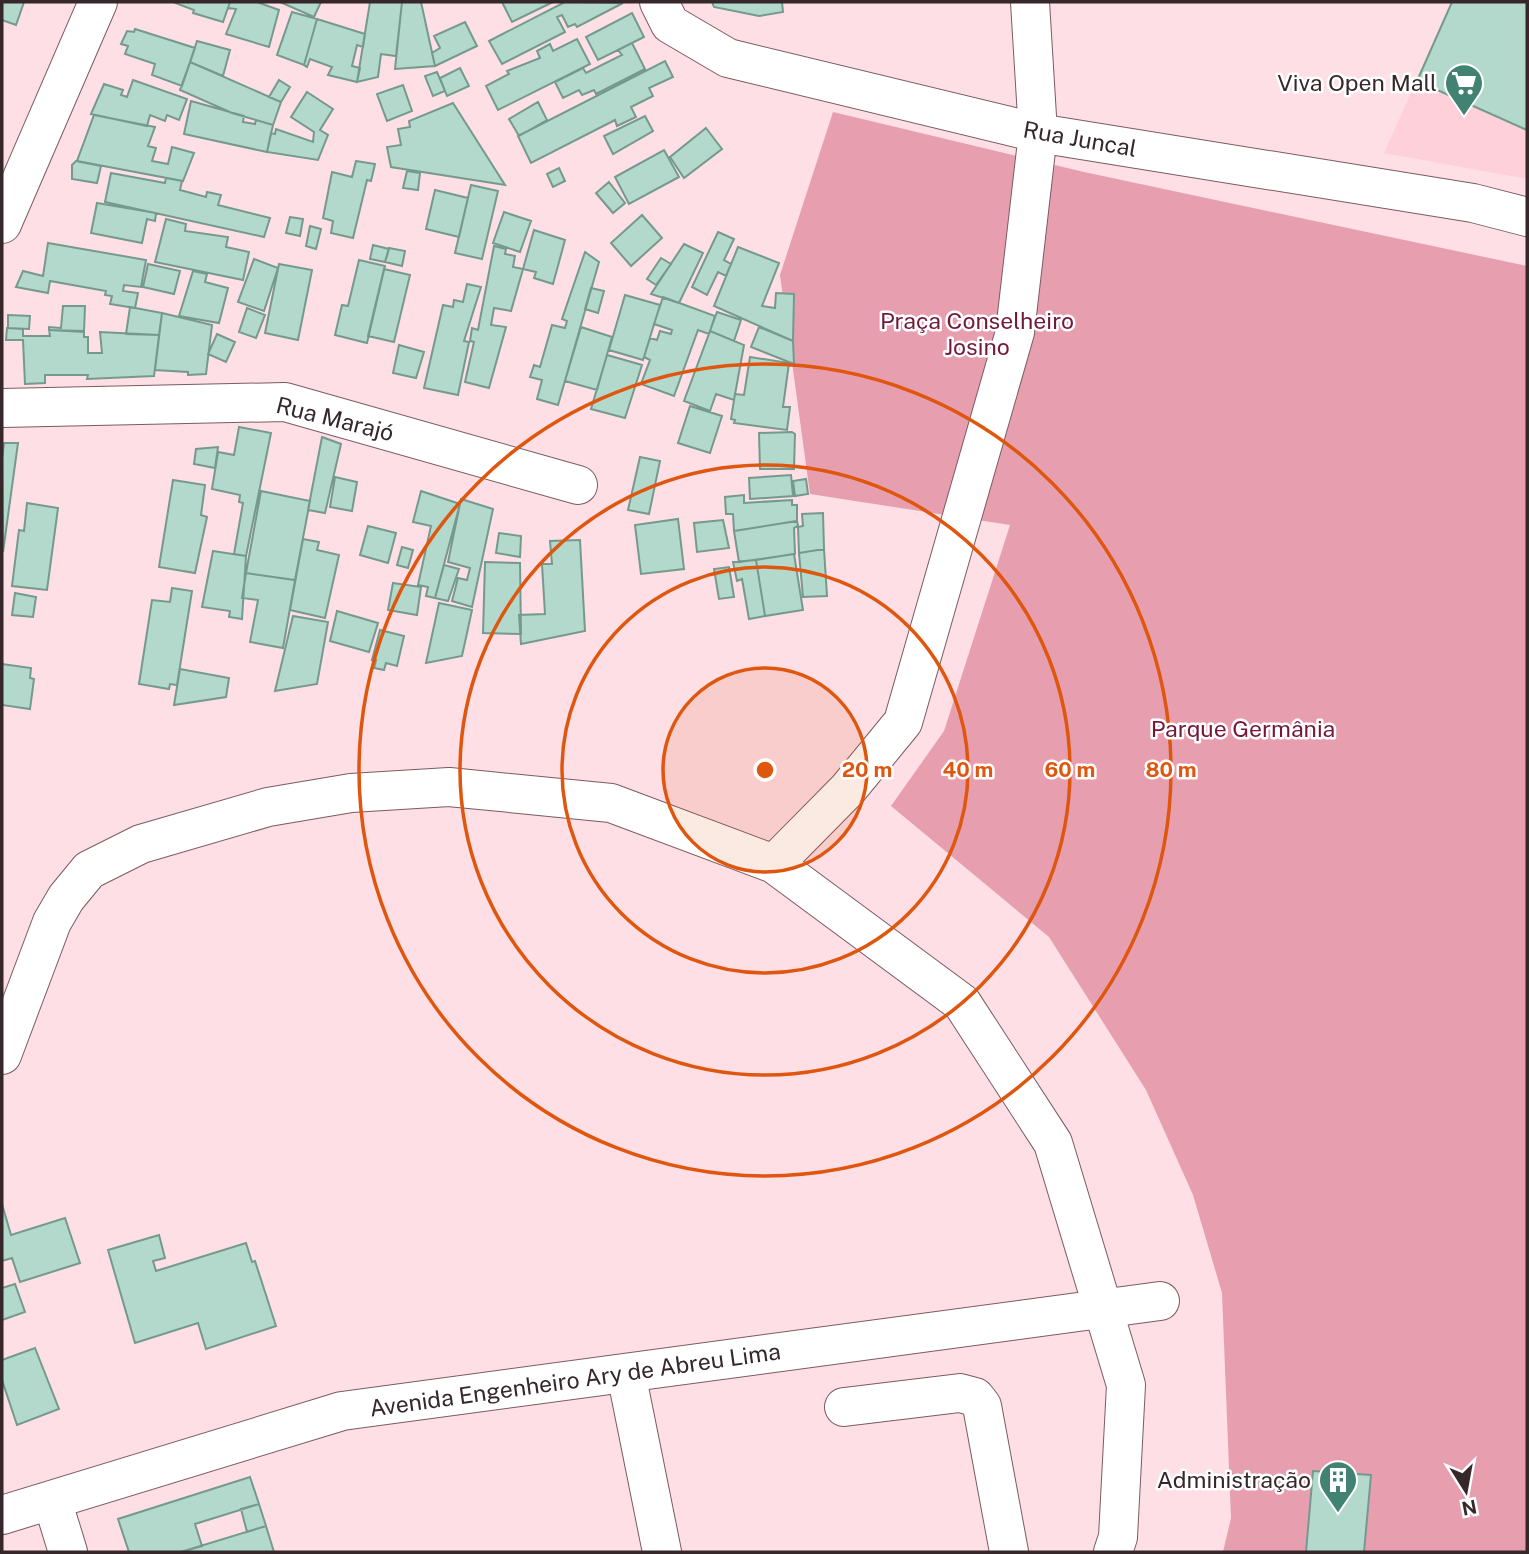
<svg xmlns="http://www.w3.org/2000/svg" width="1529" height="1554" viewBox="0 0 1529 1554" font-family="'Public Sans',sans-serif">
<style>
.built{fill:#fed0da}
.green{fill:#e79fb0}
.building{fill:#b3d9cd;stroke:#75998e;stroke-width:2}
.lines{fill:none;stroke-linecap:round;stroke-linejoin:round}
.minor-casing{stroke:#7b5b62;stroke-width:40}
.minor{stroke:#fff;stroke-width:38}
.ring{fill:none;stroke:#df560e;stroke-width:3.5}
.labels{text-anchor:middle;stroke-width:5;stroke-linejoin:round;paint-order:stroke}
.poi-label{font-size:23px;fill:#35272a;stroke:#fff;text-anchor:end}
.street-label{font-size:23px;fill:#35272a;stroke:#fff}
.park-label{font-size:23px;fill:#721939;stroke:#fff}
.centre{fill:#df560e;stroke:#fff;stroke-width:3.5}
.ring-label{font-size:21px;text-anchor:middle;font-weight:bold;fill:#df560e;stroke:#fff;stroke-width:5;stroke-linejoin:round;paint-order:stroke}
</style>
<rect width="100%" height="100%" fill="#fddfe5"/>
<path class="built" d="M1452,2H1527V179L1384,153Z"/>
<path class="green" d="M833,112L1084,172L1527,266V1552H1223L1231,1518L1222,1293L1193,1195L1146,1090L1049,937L891,806L944,731L1010,525L810,494L780,275Z"/>
<path class="building" d="M2,2H24L16,25L2,20Z
M173,2H230L223,22L193,13L194,10Z
M230,2H257L279,10L269,47L226,34L236,9L228,8Z
M280,2H321L314,17Z
M370,2H402L396,56L381,54L378,77L357,82Z
M402,2H421L435,66L395,69Z
M502,2H553L512,22Z
M565,2L623,3L577,27L575,24L568,27L562,15L557,17L565,32L502,64L489,41Z
M712,2H782L783,12L759,16L714,7Z
M1452,2H1527V130L1417,81Z
M292,12L317,19L304,65L277,55Z
M632,13L644,37L598,60L586,37Z
M317,19L365,34L363,47L357,45L352,66L360,68L357,82L328,75L332,67L310,59L307,67L304,65Z
M465,22L477,46L435,66L432,53L440,48L434,36Z
M135,29L195,48L182,86L152,75L155,64L125,54L128,46L121,44L127,31L134,32Z
M577,39L590,64L498,110L486,86L509,74L507,71L540,58L537,51L550,44L553,51Z
M197,41L230,50L223,76L190,62Z
M632,43L645,69L596,94L594,90L582,95L579,90L563,98L555,82L583,68L586,73L622,55L618,50Z
M665,61L673,77L649,88L653,96L631,107L636,117L617,126L615,120L531,163L518,136Z
M190,62L281,102L273,125L232,113L180,90Z
M460,68L469,86L447,96L440,78Z
M437,72L445,91L433,96L425,76Z
M133,80L187,99L179,120L167,115L165,121L150,115L147,126L91,114L104,84L123,90L121,95L127,97Z
M279,80L290,87L281,102L269,97Z
M403,85L412,111L387,121L377,94Z
M307,92L333,109L320,130L328,135L318,160L267,152L271,133L275,134L276,129L313,142L314,132L291,117Z
M191,101L244,116L243,122L255,124L256,120L273,125L267,152L184,134Z
M538,102L547,120L519,136L509,119Z
M453,103L486,155L505,185L391,167L387,147L401,145L398,129L410,127L409,121Z
M94,115L155,127L148,146L156,148L152,161L168,164L172,147L194,153L183,181L77,161Z
M645,116L653,131L613,154L604,136Z
M706,128L722,149L684,178L670,157Z
M664,150L679,177L629,204L615,177Z
M76,161L101,166L97,183L72,179V165Z
M356,161L375,164L371,181L367,180L353,238L331,233L333,221L323,218L332,172L352,177Z
M559,168L565,181L553,187L547,174Z
M407,171L420,173L418,190L403,188Z
M111,173L165,183L166,178L182,181L180,190L206,197L207,192L221,195L218,205L270,218L264,237L105,202Z
M609,182L625,203L613,213L596,193Z
M471,185L498,191L482,259L455,253Z
M435,190L468,198L459,237L426,229Z
M97,203L156,213L155,221L147,219L142,243L91,233Z
M504,212L531,221L520,252L493,243Z
M642,215L662,238L631,266L611,243Z
M290,217L303,219L300,236L286,233Z
M166,219L186,224L185,231L228,237L226,247L249,252L243,280L155,262Z
M310,226L321,229L316,249L306,246Z
M534,230L565,240L553,284L534,278L536,272L523,269Z
M718,232L734,239L724,260L731,264L726,276L718,272L707,295L692,287Z
M48,243L146,260L141,287L124,285L123,291L138,293L135,308L110,304L112,296L105,295L106,291L50,281L48,293L16,287L23,271L43,276Z
M684,244L703,253L679,303L651,294Z
M373,245L389,249L385,262L370,259Z
M494,246L506,249L505,254L515,256L513,267L523,269L511,311L494,308L491,325L506,327L489,388L465,382L474,342L470,341L472,328L478,330Z
M738,247L779,263L762,306L775,308L776,293L794,294L793,341L714,306Z
M389,248L405,251L402,266L385,262Z
M585,252L599,262L558,405L537,399L542,380L530,377L534,365L540,367L552,325L565,328L567,321L562,319Z
M661,258L671,264L656,285L647,279Z
M254,259L278,268L264,311L238,302Z
M359,260L385,266L367,343L335,335L342,305L348,306Z
M148,264L180,271L174,294L143,287Z
M279,264L312,270L298,340L265,333Z
M384,269L410,275L394,342L368,336Z
M193,271L207,274L205,282L228,288L219,323L179,316Z
M467,284L481,287L464,341L469,342L458,395L424,388L443,305L453,307L454,300L463,302Z
M591,288L604,291L598,313L585,309Z
M625,295L660,305L643,360L609,350Z
M663,297L715,316L709,334L698,330L674,396L641,384L650,360L644,357L650,338L657,340L660,331L671,334L672,330L654,324Z
M63,306H85L84,332L49,330V327L61,328Z
M130,307L162,313L159,335L126,334Z
M247,308L265,315L256,338L239,332Z
M717,312L741,320L734,341L710,331Z
M162,313L212,325L206,374L188,375V372L155,370Z
M8,315L30,316L29,329L8,328Z
M581,327L612,337L597,390L565,381Z
M759,327L793,341L794,364L751,347Z
M7,328L23,329V336H50L49,330L84,331V337H88V353H102L100,332L159,335L154,376L87,379L88,375H45V383L25,384L23,340H6Z
M710,331L744,345L734,400L716,394L710,411L684,401Z
M217,334L235,342L226,362L208,354Z
M399,345L424,352L416,378L393,373Z
M607,355L642,365L625,418L591,409Z
M750,357L789,363L783,407H790L787,430L734,423L735,420L731,419L735,394L744,395Z
M690,406L722,416L710,453L678,443Z
M239,427L271,433L246,556L234,554L243,503L239,502L240,495L212,489L218,452L234,455Z
M792,432L795,434L794,469H760L759,433Z
M322,437L341,444L325,513L308,510Z
M4,443H18L3,552L2,458Z
M218,447L215,468L194,464L196,449Z
M640,457L660,461L649,514L628,510Z
M791,475L793,496L750,499L749,478Z
M335,477L357,482L352,511L330,507Z
M806,479L808,494L795,496L793,481Z
M173,480L205,485L201,515L207,517L195,573L159,567Z
M261,491L310,501L295,580L246,573Z
M421,491L460,504L435,598L426,596L428,587L418,585L431,526L413,522Z
M744,495V503L792,500V505H797V521L734,531L733,514H726L725,497Z
M461,499L493,509L472,607L452,601L458,578L467,580L470,568L448,562Z
M27,503L58,508L47,590L12,586L19,530L24,531Z
M823,513L824,549L799,553L798,527L803,526L802,514Z
M678,519L684,569L641,574L635,525Z
M723,520L729,548L697,552L694,523Z
M797,521L798,526L794,528L795,554L739,562L734,531Z
M368,526L396,533L388,563L360,555Z
M499,533L521,536L520,557L496,553Z
M303,539L319,542L317,550L339,555L325,618L290,610Z
M580,540L585,631L521,644L519,615L545,614L542,564H552L550,541Z
M402,547L413,550L408,568L397,565Z
M824,549L827,596L803,597L799,553Z
M213,551L246,556L242,619L229,617L230,611L202,607Z
M794,554L803,610L765,616L756,560Z
M756,560L765,616L749,619L742,579L737,581L733,562Z
M485,562L520,563L521,634L483,633Z
M444,565L459,569L448,601L435,598Z
M729,567L734,597L719,599L714,569Z
M246,573L295,580L283,648L250,642L258,600L242,598Z
M393,583L421,587L417,615L388,610Z
M172,588L192,591L177,685L170,684L169,689L139,684L152,600L170,602Z
M15,593L36,597L33,617L12,615Z
M439,603L472,610L462,656L426,663Z
M337,611L378,623L369,652L330,641Z
M293,616L328,622L317,684L275,691Z
M380,630L404,636L397,666L386,663L384,670L374,668L376,660H372Z
M2,664L31,668L30,678L34,679L30,709L2,705Z
M180,669L229,678L226,697L174,705Z
M2,1204L11,1235L65,1218L80,1263L20,1282L12,1258L2,1261Z
M159,1235L165,1258L153,1261L156,1271L246,1243L252,1262L255,1261L276,1326L206,1349L198,1323L135,1343L108,1250Z
M15,1284L25,1312L2,1320V1288Z
M35,1348L59,1409L17,1425L2,1380V1360Z
M1313,1471L1371,1475L1364,1552H1306Z
M250,1477L259,1504L195,1524L202,1546L181,1552H129L118,1519Z
M259,1504L266,1526L247,1532L241,1509Z
M266,1526L274,1552H184V1551Z"/>
<g class="lines">
<defs>
<path id="minor" d="M659,2L670,24L728,58L1038,133L1473,203L1527,217
M2,224L98,2
M2,408L285,402L578,485
M774,864L848,789L903,722L1015,332L1038,133L1030,2
M2,1055L52,922L66,898L89,870L141,844L268,807L351,793L449,787L611,803L774,864L962,1003L1053,1143L1126,1385L1118,1537L1113,1552
M626,1373L662,1552
M844,1407L960,1393L975,1397L982,1406L1009,1552
M52,1500L68,1552
M2,1515L342,1411L1160,1301"/>
</defs>
<use href="#minor" class="minor-casing"/>
<use href="#minor" class="minor"/>
</g>
<circle cx="765" cy="770" r="102" fill="#df560e" fill-opacity=".12"/>
<g class="ring">
<circle cx="765" cy="770" r="102"/>
<circle cx="765" cy="770" r="203"/>
<circle cx="765" cy="770" r="305"/>
<circle cx="765" cy="770" r="406"/>
</g>
<defs>
<symbol id="supermarket-pin" viewBox="-11 -11 22 30"><path d="M0 17L-7.5 6A9.5 9.5 0 1 1 7.5 6Z" fill="#418272" stroke="#fff"/><path d="M-6-5.5h2.5l.6 2H6L4.5 2H-2.5L-4.4-4H-6ZM-1.5 3.2a1.3 1.3 0 1 0 .1 0ZM3 3.2a1.3 1.3 0 1 0 .1 0Z" fill="#fff"/></symbol>
<symbol id="building-pin" viewBox="-11 -11 22 30"><path d="M0 17L-7.5 6A9.5 9.5 0 1 1 7.5 6Z" fill="#418272" stroke="#fff"/><path d="M-4-6H4V6H1V3H-1V6H-4ZM-2.5-4.3h1.7v1.8h-1.7ZM.8-4.3h1.7v1.8H.8ZM-2.5-1h1.7V.8h-1.7ZM.8-1h1.7V.8H.8Z" fill="#fff"/></symbol>
</defs>
<g fill-rule="evenodd">
<use href="#supermarket-pin" x="1442" y="61" width="44" height="60"/>
<use href="#building-pin" x="1316" y="1458" width="44" height="60"/>
</g>
<g class="labels">
<g class="poi-label">
<text x="1437" y="91">Viva Open Mall</text>
<text x="1311" y="1488">Administração</text>
</g>
<g class="street-label">
<text transform="translate(1080 139) rotate(10)" y="8">Rua Juncal</text>
<text transform="translate(335 419) rotate(14)" y="8">Rua Marajó</text>
<text transform="translate(575 1380) rotate(-8)" y="8">Avenida Engenheiro Ary de Abreu Lima</text>
</g>
<g class="park-label">
<text x="977" y="329">Praça Conselheiro<tspan x="977" dy="26">Josino</tspan></text>
<text x="1243" y="737">Parque Germânia</text>
</g>
</g>
<circle cx="765" cy="770" r="10" class="centre"/>
<g class="ring-label">
<text x="867" y="777">20 m</text>
<text x="968" y="777">40 m</text>
<text x="1070" y="777">60 m</text>
<text x="1171" y="777">80 m</text>
</g>
<rect width="1529" height="1554" fill="none" stroke="#35272a" stroke-width="7"/>
<g transform="translate(1466 1491) rotate(169)" stroke="#ffffff" stroke-width="5" paint-order="stroke">
<path d="M0-5L12 26L0 18L-12 26Z" fill="#35272a"/>
<text y="-10" font-size="19" font-weight="bold" text-anchor="middle" fill="#35272a">N</text>
</g>
</svg>
